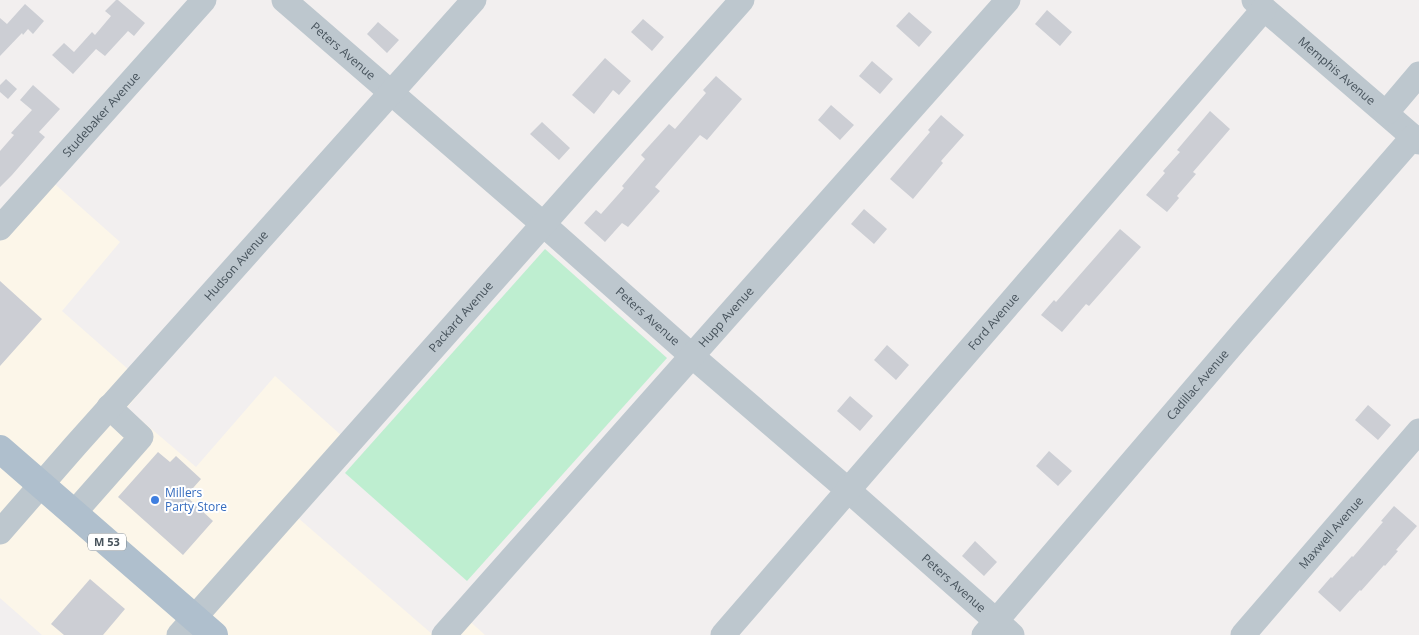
<svg xmlns="http://www.w3.org/2000/svg" width="1419" height="635" viewBox="0 0 1419 635" font-family="'Open Sans',sans-serif">
<style>
.commercial{fill:#fcf6e9}
.green{fill:#beeed0}
.building{fill:#ccced4}
.lines{fill:none;stroke-linecap:round;stroke-linejoin:round}
.minor{stroke:#bdc7ce;stroke-width:25}
.major{stroke:#afbfcd;stroke-width:28}
.shop-dot{fill:#3f7fe0;stroke:#fff;stroke-width:2}
.labels{text-anchor:middle;stroke-width:4;stroke-linejoin:round;paint-order:stroke}
.shield{fill:#fff;stroke:#7e878d;stroke-width:1}
.shield-label{font-size:11px;font-weight:bold;fill:#47535c}
.street-label{font-size:12px;fill:#47535c;stroke:#fff}
.shop-label{font-size:12px;fill:#366cbe;stroke:#fff;text-anchor:start}
</style>
<rect width="100%" height="100%" fill="#f2efef"/>
<path class="commercial" d="M39,170L120,242L62,311L146,385L127,408L196,467L275,376L342,436L297,517L432,634L456,609L485,635H42L0,598V214Z"/>
<path class="green" d="M545,249L667,358L467,581L345,473Z"/>
<path class="building" d="M116,0H118L145,23L134,36L128,31L105,56L96,49L73,74L52,55L64,43L74,52L92,32L95,35L111,16L105,11Z
M25,4L44,21L33,34L28,29L23,35L22,33L0,56V18L7,24Z
M1047,10L1072,32L1060,46L1035,24Z
M909,12L932,32L919,47L896,26Z
M643,19L664,37L652,51L631,32Z
M378,22L399,40L387,53L367,34Z
M605,58L631,81L619,95L613,90L594,114L572,95Z
M872,61L893,79L880,94L859,76Z
M716,76L742,99L707,140L700,135L655,187L660,191L628,227L622,223L605,242L584,223L596,210L601,214L624,188L622,186L645,159L641,155L669,124L675,129L706,93L703,90Z
M6,79L17,89L8,99L0,92V85Z
M33,85L60,109L39,132L45,137L12,175L0,187V151L14,135L11,133L32,110L20,100Z
M831,105L854,125L840,140L818,120Z
M1210,111L1230,129L1193,172L1196,174L1177,196L1179,198L1167,212L1146,195L1165,173L1163,171L1180,152L1177,150Z
M941,115L964,135L941,161L943,163L913,199L890,179L930,132L928,130Z
M542,122L570,148L559,160L530,134Z
M864,209L887,229L874,244L851,224Z
M1120,229L1141,247L1089,306L1086,304L1062,332L1041,315L1054,300L1056,302Z
M0,281L42,319L0,366Z
M887,345L909,365L896,380L874,360Z
M850,396L873,416L860,431L837,411Z
M1368,405L1391,425L1378,440L1355,420Z
M1049,451L1072,471L1058,486L1036,466Z
M158,452L170,462L176,456L201,479L186,496L213,521L183,555L118,497Z
M1394,506L1417,526L1396,550L1398,551L1385,566L1384,565L1361,591L1360,590L1340,612L1318,592L1331,577L1332,578L1352,556L1353,557L1383,522L1381,521Z
M975,541L997,562L984,576L962,556Z
M90,579L125,609L103,635H64L51,624Z"/>
<g class="lines">
<g class="minor">
<path id="s1" d="M284,0L543,224L692,356L848,490L1012,635"/>
<path id="s2" d="M1254,0L1419,142"/>
<path d="M1386,113L1419,74"/>
<path id="s3" d="M0,228L204,0"/>
<path d="M74,513L141,437L109,407"/>
<path id="s4" d="M0,532L75,446L474,0"/>
<path id="s5" d="M179,635L742,0"/>
<path id="s6" d="M444,635L1008,0"/>
<path id="s7" d="M723,635L1264,9"/>
<path id="s8" d="M984,635L1244,331L1413,137"/>
<path id="s9" d="M1243,635L1419,431"/>
</g>
<path class="major" d="M0,449L214,635"/>
</g>
<circle class="shop-dot" cx="155" cy="500" r="5"/>
<g class="labels">
<rect class="shield" x="88" y="533.5" width="38" height="17" rx="4"/>
<g class="shield-label">
<text x="107" y="546">M 53</text>
</g>
<g class="street-label">
<text dy="4" stroke="none"><textPath href="#s1" startOffset="78">Peters Avenue</textPath></text>
<text dy="4" stroke="none"><textPath href="#s2" startOffset="109">Memphis Avenue</textPath></text>
<text dy="4" stroke="none"><textPath href="#s3" startOffset="152">Studebaker Avenue</textPath></text>
<text dy="4" stroke="none"><textPath href="#s4" startOffset="356">Hudson Avenue</textPath></text>
<text dy="4" stroke="none"><textPath href="#s5" startOffset="425">Packard Avenue</textPath></text>
<text dy="4" stroke="none"><textPath href="#s1" startOffset="482">Peters Avenue</textPath></text>
<text dy="4" stroke="none"><textPath href="#s6" startOffset="425">Hupp Avenue</textPath></text>
<text dy="4" stroke="none"><textPath href="#s7" startOffset="414">Ford Avenue</textPath></text>
<text dy="4" stroke="none"><textPath href="#s8" startOffset="329">Cadillac Avenue</textPath></text>
<text dy="4" stroke="none"><textPath href="#s9" startOffset="135">Maxwell Avenue</textPath></text>
<text dy="4" stroke="none"><textPath href="#s1" startOffset="888">Peters Avenue</textPath></text>
</g>
<g class="shop-label">
<text x="165" y="497">Millers<tspan x="165" dy="14">Party Store</tspan></text>
</g>
</g>
</svg>
